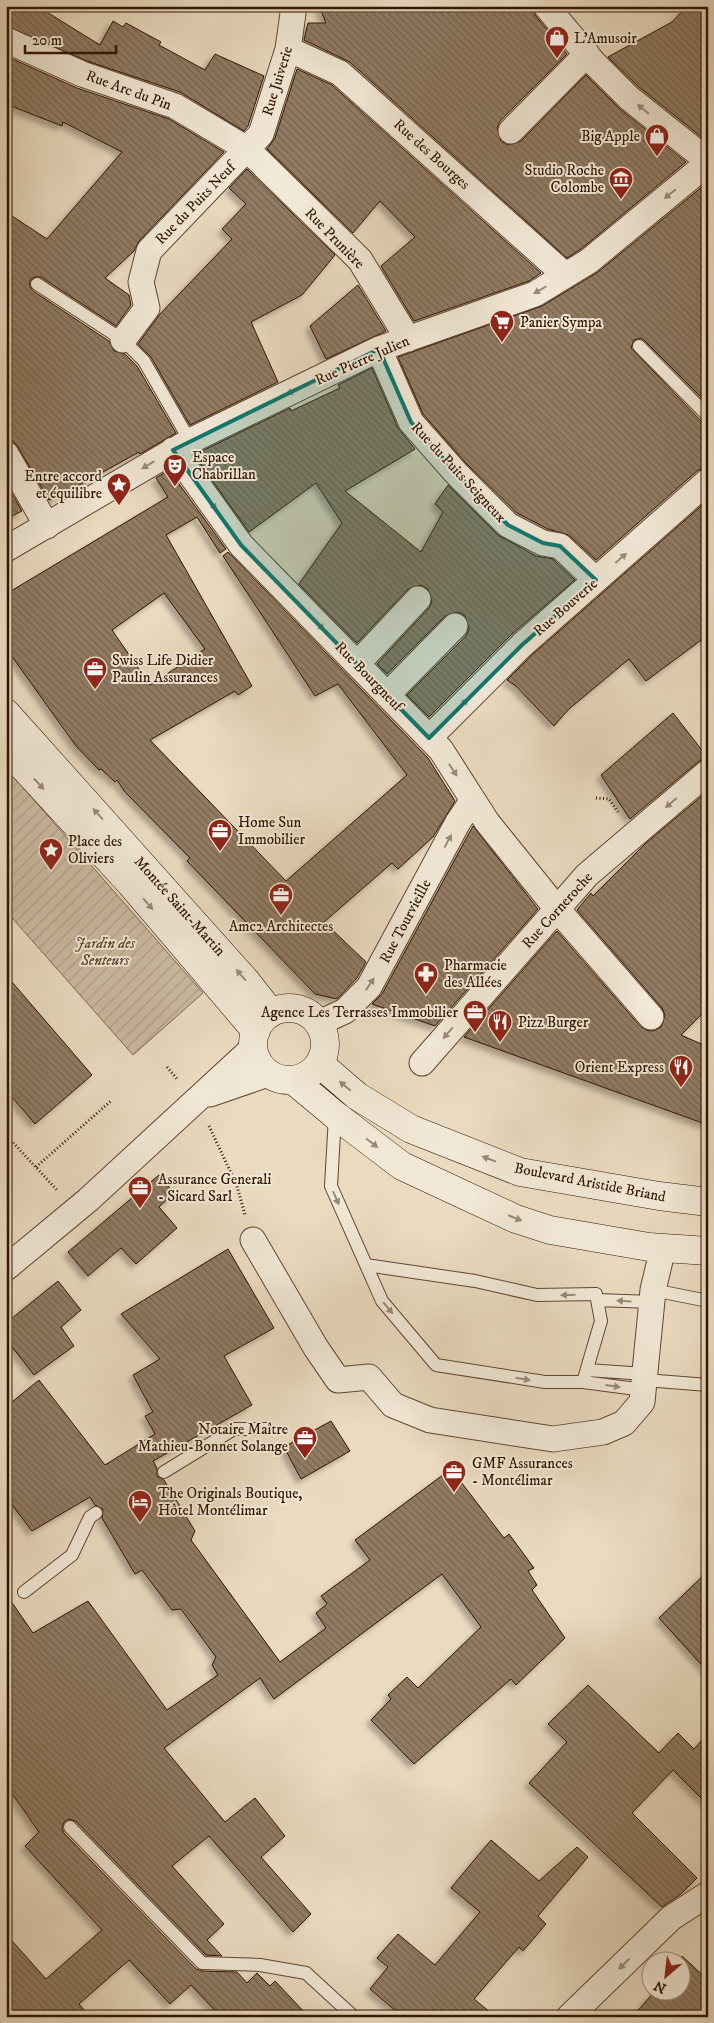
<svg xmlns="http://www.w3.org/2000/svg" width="714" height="2023" viewBox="0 0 714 2023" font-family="'IM FELL DW Pica',serif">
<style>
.garden{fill:url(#garden-furrows);stroke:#7d6750}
.building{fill:url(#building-back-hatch);stroke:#301500;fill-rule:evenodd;filter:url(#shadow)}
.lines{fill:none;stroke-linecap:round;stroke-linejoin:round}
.service-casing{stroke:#5e4630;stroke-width:14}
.minor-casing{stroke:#5e4630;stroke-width:27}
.secondary-casing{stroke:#301500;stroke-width:29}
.path{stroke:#301500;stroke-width:3;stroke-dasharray:1 2.5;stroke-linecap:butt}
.service{stroke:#f1e8d6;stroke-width:12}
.minor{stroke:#f1e8d6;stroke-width:25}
.secondary{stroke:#f1e8d6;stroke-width:28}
.oneway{fill:#9a8976}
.marked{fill:#0f766e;fill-opacity:0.2;stroke:#0f766e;stroke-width:4;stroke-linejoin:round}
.labels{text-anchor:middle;stroke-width:4;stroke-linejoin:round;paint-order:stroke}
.poi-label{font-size:15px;fill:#301500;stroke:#f1e8d6;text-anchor:start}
.street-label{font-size:15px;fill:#301500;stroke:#f1e8d6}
.park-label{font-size:15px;font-style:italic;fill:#5e4630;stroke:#f1e8d6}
</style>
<defs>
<pattern id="garden-furrows" width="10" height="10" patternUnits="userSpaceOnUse" patternTransform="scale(1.25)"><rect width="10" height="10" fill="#cab99f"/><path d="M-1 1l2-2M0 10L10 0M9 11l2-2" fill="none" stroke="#ae9e87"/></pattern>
<pattern id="building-back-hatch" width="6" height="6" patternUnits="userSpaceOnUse" patternTransform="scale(1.25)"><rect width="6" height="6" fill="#917c64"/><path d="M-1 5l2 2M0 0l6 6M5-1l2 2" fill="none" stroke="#776450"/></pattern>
<filter id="shadow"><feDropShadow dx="-4.5" dy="4.5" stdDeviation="2.5" flood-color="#0004"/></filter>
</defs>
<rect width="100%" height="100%" fill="#eadbc0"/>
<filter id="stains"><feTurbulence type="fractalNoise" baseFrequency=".004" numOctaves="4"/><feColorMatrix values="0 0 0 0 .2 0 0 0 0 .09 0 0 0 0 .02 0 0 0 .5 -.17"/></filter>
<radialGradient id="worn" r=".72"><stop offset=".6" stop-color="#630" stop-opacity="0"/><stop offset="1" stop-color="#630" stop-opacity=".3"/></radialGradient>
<path class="garden" d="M6,768L203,993L133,1055L6,911Z"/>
<path class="building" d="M6,6H37L100,45L113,21L123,27L126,23L161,42L159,45L205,70L215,54L264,76L248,126L244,131L180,92L87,61L6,26Z
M319,6H532L535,15L567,54L500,121L497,128L501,141L508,145L521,141L586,75L620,109L686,162L581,249L567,258L350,62L304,40L308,23H326Z
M687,6H708V142L639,87L608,57L672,22Z
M6,56L77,88L169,119L224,152L139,241L134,251L105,278L129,295L131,305L116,326L41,277H34L30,280V287L33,291L109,341L114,351L125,354L137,366L176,433L140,454L139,452L67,492L49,500L18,447L13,441L6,440V212L47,239L122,152L63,122L62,126L6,104Z
M297,69L332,85L541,273L529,281L414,321L381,266L415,237L380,201L353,233L267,149L275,138Z
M247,169L335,255L302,295L251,322L278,382L190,425L151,357L138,344L160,314L232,239L222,229L246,204L229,188Z
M708,182V404L644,340L641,338L634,340L631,348L702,422L708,424V467L698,470L596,560L569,535L548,529L517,513L466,463L423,414L398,357L542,306L598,272Z
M358,285L386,331L326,359L310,326Z
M372,368L398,428L415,449L345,491L421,552L443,512L435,504L448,485L498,535L536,556L553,559L575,580L512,634L429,717L407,695L466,636L469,629L465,616L458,612L445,616L387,674L377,664L429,608L432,602L428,589L421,585L408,589L357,643L299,584L342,523L316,483L249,532L194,455L290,408L291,411L340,388L338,385Z
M169,470L226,549L220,553L197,517L166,535L252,686L238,695L235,691L150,740L286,881L407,775L338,684L315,696L223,556L228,552L428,758L455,801L433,837L398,869L392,863L324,922L366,962L357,978L337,999L315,994L187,861L190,858L125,792L117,780L115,782L101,769L99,770L76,746L6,648V594L168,497L156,478ZM164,593L205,649L150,685L112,630Z
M6,483L22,511L6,519Z
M708,500V635L646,681L629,659L569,709L554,726L516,686L507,680L532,655Z
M673,713L708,758L699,761L630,819L601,775Z
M708,791V1008L681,1035L708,1047V1125L464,1037L557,931L640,1026L646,1030L653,1031L661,1027L665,1015L662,1008L577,910L591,893L593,896L646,843Z
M473,826L538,909L435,1026L372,1004L382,994Z
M6,975L92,1075L35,1124L6,1090Z
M159,1175L174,1193L159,1207L177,1228L136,1264L121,1248L88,1276L68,1252Z
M228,1249L274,1328L224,1356L252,1405L153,1461L157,1468V1476L164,1480L195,1531L191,1540L280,1662L326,1628L316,1613L327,1604L321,1596L370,1560L355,1540L451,1469L504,1538L509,1534L534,1568L528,1571L537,1585L532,1590L565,1638L516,1685L511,1679L414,1764L371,1720L391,1699L388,1695L407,1677L418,1688L481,1627L442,1574L274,1699L260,1678L164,1748L225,1822L255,1798L285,1836L261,1857L311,1914L293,1932L209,1836L172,1866L224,1924L207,1940L222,1956L206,1955L76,1821L68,1819L64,1822L62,1828L64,1833L196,1969L202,1971L237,1972L247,1983L257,1973L270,1986L275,1981L309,2017H221L191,1985L170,2004L129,1960L79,2004L90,2017H6V1934L46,1979L102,1930L25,1846L39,1832L6,1785V1594L33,1633L88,1601L167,1710L218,1675L212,1665L216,1657L181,1609L172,1610L142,1570L135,1574L102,1518L103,1509L95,1505L90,1497L32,1531L6,1497V1407L39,1380L105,1465L155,1434L145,1416L153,1412L133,1375L160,1359L121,1314Z
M58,1281L81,1310L61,1327L74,1346L34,1375L6,1339V1323Z
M331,1421L350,1451L301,1479L284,1447Z
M708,1571V1672L659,1618Z
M588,1685L659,1753L678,1733L694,1749L708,1734V1805L673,1770L632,1813L697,1878L681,1894L662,1907L529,1783L567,1742L548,1724Z
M491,1840L539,1881L577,1847L588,1857L538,1916L546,1924L523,1951L519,1947L474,1999L496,2017H403L370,1989L388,1967L377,1958L398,1934L435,1965L480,1912L451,1888Z
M682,1956L708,1980V2017H632L656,1990H682Z"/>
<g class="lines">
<defs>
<path id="service" d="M37,284L123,340L144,361L190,441
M639,346L708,416
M335,1116L331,1186L382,1301L436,1365L545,1382H583L601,1321L596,1294L537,1295L475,1281L366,1265
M653,1290L708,1301
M597,1300L652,1302
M587,1370L646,1374
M645,1380L708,1385
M583,1382L644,1390
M164,1472L234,1429H267
M24,1592L72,1555L90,1517L96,1513
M70,1827L202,1963L260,1965L306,1973L354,2017"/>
<path id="minor" d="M546,6L593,62L629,98L708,161
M6,40L82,74L175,106L247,149L360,260L408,339
M288,49L340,73L565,275
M511,131L587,54
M123,340L147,308L141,282L149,251L261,134L288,49L294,6
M379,349L411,422L456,473L508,525L543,543L560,546L596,580
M173,450L241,545L441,750L487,822L557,909L651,1017
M6,454L47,526
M6,549L190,441L379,349L535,294L589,261L708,163
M357,664L418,599
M387,695L455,626
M429,738L522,645L708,481
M319,1023L345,1011L369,987L458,822L473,800
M422,1063L587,875L708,772
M210,1094L268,1074
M253,1240L316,1348L338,1380L369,1377L393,1405L430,1420L553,1439L603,1432L624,1423L642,1402L653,1290L663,1248
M6,1268L88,1200L253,1048
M569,2017L671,1918L708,1894"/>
<path id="secondary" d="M6,713L246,981L271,1013
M6,748L131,884L256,1031
M253 1044a36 36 0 1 1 72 0a36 36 0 1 1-72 0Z
M320,1064L357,1096L411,1129L520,1172L659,1196L708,1202
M293,1080L335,1115L402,1166L516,1219L550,1230L649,1247L708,1251"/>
</defs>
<use href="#service" class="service-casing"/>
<use href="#minor" class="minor-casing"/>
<use href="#secondary" class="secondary-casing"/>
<path class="path" d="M596,798L609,799L618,812
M167,1067L178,1080
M209,1126L237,1186L245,1215
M6,1135L57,1190
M36,1167L112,1100"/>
<use href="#service" class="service"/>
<use href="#minor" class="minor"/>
<use href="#secondary" class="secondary"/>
</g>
<defs><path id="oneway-solid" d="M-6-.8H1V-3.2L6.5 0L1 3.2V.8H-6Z" transform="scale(1.25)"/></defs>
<g class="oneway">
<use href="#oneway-solid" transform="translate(643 109) rotate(-141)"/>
<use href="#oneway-solid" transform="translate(670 194) rotate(141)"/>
<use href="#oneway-solid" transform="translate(540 290) rotate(150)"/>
<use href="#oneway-solid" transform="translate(293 391) rotate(154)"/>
<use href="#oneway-solid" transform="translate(148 465) rotate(149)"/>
<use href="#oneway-solid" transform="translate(212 504) rotate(54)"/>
<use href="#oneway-solid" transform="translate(621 558) rotate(-41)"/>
<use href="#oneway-solid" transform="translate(319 625) rotate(46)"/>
<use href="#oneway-solid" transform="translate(463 704) rotate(-45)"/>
<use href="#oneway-solid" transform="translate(453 770) rotate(57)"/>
<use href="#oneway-solid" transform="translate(39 784) rotate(47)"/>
<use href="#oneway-solid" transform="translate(671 803) rotate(139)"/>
<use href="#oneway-solid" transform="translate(98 814) rotate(-132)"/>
<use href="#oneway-solid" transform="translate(448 841) rotate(-62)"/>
<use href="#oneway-solid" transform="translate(148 904) rotate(49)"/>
<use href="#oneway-solid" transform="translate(241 975) rotate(-131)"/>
<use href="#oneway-solid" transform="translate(370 984) rotate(-56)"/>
<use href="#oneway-solid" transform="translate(448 1033) rotate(131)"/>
<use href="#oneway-solid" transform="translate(345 1086) rotate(-140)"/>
<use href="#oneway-solid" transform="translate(372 1143) rotate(37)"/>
<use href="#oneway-solid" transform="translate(489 1159) rotate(-159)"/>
<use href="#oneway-solid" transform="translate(336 1198) rotate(66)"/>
<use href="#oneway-solid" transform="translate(515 1218) rotate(22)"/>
<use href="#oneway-solid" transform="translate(568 1295) rotate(179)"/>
<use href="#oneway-solid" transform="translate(624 1301) rotate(-177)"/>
<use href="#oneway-solid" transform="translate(388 1308) rotate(50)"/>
<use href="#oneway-solid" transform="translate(523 1379) rotate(9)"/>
<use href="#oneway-solid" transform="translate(613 1386) rotate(8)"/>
<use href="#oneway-solid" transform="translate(624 1964) rotate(136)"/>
</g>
<path class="marked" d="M379,349L411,422L456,473L508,525L543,543L560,546L596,580L522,645L429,738L241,545L173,450Z"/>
<defs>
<symbol id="shop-pin" viewBox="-11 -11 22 30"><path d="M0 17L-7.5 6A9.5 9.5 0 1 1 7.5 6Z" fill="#8f2418" stroke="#f1e8d6"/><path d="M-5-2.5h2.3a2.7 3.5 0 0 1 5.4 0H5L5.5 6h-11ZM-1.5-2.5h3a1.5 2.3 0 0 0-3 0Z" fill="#fff"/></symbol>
<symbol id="museum-pin" viewBox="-11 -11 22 30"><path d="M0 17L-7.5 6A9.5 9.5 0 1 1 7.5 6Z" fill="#8f2418" stroke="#f1e8d6"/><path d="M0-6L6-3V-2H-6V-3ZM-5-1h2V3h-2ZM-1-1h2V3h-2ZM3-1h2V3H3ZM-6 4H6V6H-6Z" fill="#fff"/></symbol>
<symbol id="supermarket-pin" viewBox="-11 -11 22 30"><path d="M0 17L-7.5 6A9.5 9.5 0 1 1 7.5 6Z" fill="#8f2418" stroke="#f1e8d6"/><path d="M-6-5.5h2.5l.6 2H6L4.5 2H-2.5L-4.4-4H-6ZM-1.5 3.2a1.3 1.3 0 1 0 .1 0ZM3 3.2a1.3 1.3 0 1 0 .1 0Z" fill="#fff"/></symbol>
<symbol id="theatre-pin" viewBox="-11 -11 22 30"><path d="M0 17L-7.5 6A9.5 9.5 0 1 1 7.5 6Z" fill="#8f2418" stroke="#f1e8d6"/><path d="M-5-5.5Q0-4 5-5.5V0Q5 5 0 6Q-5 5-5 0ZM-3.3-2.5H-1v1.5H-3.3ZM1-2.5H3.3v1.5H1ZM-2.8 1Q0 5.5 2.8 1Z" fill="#fff"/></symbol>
<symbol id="sight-pin" viewBox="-11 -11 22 30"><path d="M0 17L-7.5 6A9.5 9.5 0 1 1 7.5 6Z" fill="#8f2418" stroke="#f1e8d6"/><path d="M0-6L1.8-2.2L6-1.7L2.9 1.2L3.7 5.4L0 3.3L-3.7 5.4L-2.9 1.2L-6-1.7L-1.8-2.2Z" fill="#fff"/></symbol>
<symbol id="office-pin" viewBox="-11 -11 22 30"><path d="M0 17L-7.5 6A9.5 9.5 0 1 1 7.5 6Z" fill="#8f2418" stroke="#f1e8d6"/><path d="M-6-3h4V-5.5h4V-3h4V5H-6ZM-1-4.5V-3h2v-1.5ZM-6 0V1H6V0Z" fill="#fff"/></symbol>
<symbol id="pharmacy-pin" viewBox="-11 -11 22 30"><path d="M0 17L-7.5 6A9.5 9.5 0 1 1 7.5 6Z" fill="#8f2418" stroke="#f1e8d6"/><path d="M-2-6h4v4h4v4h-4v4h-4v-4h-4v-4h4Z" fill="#fff"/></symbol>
<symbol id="restaurant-pin" viewBox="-11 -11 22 30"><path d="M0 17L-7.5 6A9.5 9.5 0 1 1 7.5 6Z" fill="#8f2418" stroke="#f1e8d6"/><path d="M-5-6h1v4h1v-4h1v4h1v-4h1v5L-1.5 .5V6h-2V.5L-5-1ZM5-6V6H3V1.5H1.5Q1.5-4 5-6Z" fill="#fff"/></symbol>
<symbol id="hotel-pin" viewBox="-11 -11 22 30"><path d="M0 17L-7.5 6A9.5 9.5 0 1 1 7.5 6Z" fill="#8f2418" stroke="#f1e8d6"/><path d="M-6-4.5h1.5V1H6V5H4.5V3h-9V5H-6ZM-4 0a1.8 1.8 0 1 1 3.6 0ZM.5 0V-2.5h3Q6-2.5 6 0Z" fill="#fff"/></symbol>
</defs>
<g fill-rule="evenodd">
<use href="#shop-pin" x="543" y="24" width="28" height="38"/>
<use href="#shop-pin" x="643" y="122" width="28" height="38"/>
<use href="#museum-pin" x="607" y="165" width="28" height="38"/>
<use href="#supermarket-pin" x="488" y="308" width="28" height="38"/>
<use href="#theatre-pin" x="161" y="452" width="28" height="38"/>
<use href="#sight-pin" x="105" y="471" width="28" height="38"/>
<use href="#office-pin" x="81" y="655" width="28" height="38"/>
<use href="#office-pin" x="206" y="817" width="28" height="38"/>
<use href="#sight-pin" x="37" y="836" width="28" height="38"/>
<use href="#office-pin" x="267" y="881" width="28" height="38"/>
<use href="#pharmacy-pin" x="412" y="960" width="28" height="38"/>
<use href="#office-pin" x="461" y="998" width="28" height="38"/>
<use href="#restaurant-pin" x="486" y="1008" width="28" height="38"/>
<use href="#restaurant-pin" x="667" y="1053" width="28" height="38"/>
<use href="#office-pin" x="126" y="1174" width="28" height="38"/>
<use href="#office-pin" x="291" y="1424" width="28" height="38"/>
<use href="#office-pin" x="440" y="1458" width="28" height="38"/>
<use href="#hotel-pin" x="126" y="1488" width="28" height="38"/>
</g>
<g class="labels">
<g class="poi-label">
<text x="574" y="43">L'Amusoir</text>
<text x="640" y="141" text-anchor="end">Big Apple</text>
<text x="604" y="175" text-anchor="end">Studio Roche<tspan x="604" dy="17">Colombe</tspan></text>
<text x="520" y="327">Panier Sympa</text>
<text x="192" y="462">Espace<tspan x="192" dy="17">Chabrillan</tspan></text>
<text x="102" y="481" text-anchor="end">Entre accord<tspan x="102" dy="17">et équilibre</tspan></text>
<text x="112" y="665">Swiss Life Didier<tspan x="112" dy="17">Paulin Assurances</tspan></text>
<text x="238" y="827">Home Sun<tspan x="238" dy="17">Immobilier</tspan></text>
<text x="68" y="846">Place des<tspan x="68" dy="17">Oliviers</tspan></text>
<text x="281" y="931" text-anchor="middle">Amc2 Architectes</text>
<text x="444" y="970">Pharmacie<tspan x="444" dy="17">des Allées</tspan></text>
<text x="458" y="1017" text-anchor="end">Agence Les Terrasses Immobilier</text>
<text x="518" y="1027">Pizz Burger</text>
<text x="664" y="1072" text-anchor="end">Orient Express</text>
<text x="158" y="1184">Assurance Generali<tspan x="158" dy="17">- Sicard Sarl</tspan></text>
<text x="288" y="1434" text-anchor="end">Notaire Maître<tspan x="288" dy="17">Mathieu-Bonnet Solange</tspan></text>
<text x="472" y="1468">GMF Assurances<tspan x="472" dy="17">- Montélimar</tspan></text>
<text x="158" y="1498">The Originals Boutique,<tspan x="158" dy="17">Hôtel Montélimar</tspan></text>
</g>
<g class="street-label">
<text transform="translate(277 81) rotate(-73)" y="5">Rue Juiverie</text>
<text transform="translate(129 90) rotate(20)" y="5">Rue Arc du Pin</text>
<text transform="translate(432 154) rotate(42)" y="5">Rue des Bourges</text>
<text transform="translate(195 203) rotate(-46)" y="5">Rue du Puits Neuf</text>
<text transform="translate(335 238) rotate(46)" y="5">Rue Prunière</text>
<text transform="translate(362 360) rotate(-24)" y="5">Rue Pierre Julien</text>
<text transform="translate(459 472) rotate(47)" y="5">Rue du Puits Seigneux</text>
<text transform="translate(565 607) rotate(-41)" y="5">Rue Bouverie</text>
<text transform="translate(369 676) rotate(46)" y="5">Rue Bourgneuf</text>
<text transform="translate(180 906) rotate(48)" y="5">Montée Saint-Martin</text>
<text transform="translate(557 910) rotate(-48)" y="5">Rue Corneroche</text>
<text transform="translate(405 921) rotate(-62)" y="5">Rue Tourvieille</text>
<text transform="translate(590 1182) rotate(11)" y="5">Boulevard Aristide Briand</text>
</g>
<g class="park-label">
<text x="105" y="948">Jardin des<tspan x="105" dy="17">Senteurs</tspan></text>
</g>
</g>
<rect width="714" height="2023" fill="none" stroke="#eadbc0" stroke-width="25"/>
<rect x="8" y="8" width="699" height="2008" fill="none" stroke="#301500" stroke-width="2.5"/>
<rect x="12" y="12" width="689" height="1998" fill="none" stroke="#301500"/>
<g transform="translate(666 1976) rotate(208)"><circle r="24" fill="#f1e8d6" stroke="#a49480"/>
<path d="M0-4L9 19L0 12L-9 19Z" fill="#8f2418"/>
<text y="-8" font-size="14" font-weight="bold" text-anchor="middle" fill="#301500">N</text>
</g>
<path d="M25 45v8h91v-8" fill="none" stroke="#301500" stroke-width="2.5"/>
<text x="32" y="45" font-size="15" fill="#301500" stroke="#f1e8d6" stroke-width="4" paint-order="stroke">20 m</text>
<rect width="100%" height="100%" filter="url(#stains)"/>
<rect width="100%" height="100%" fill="url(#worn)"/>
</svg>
